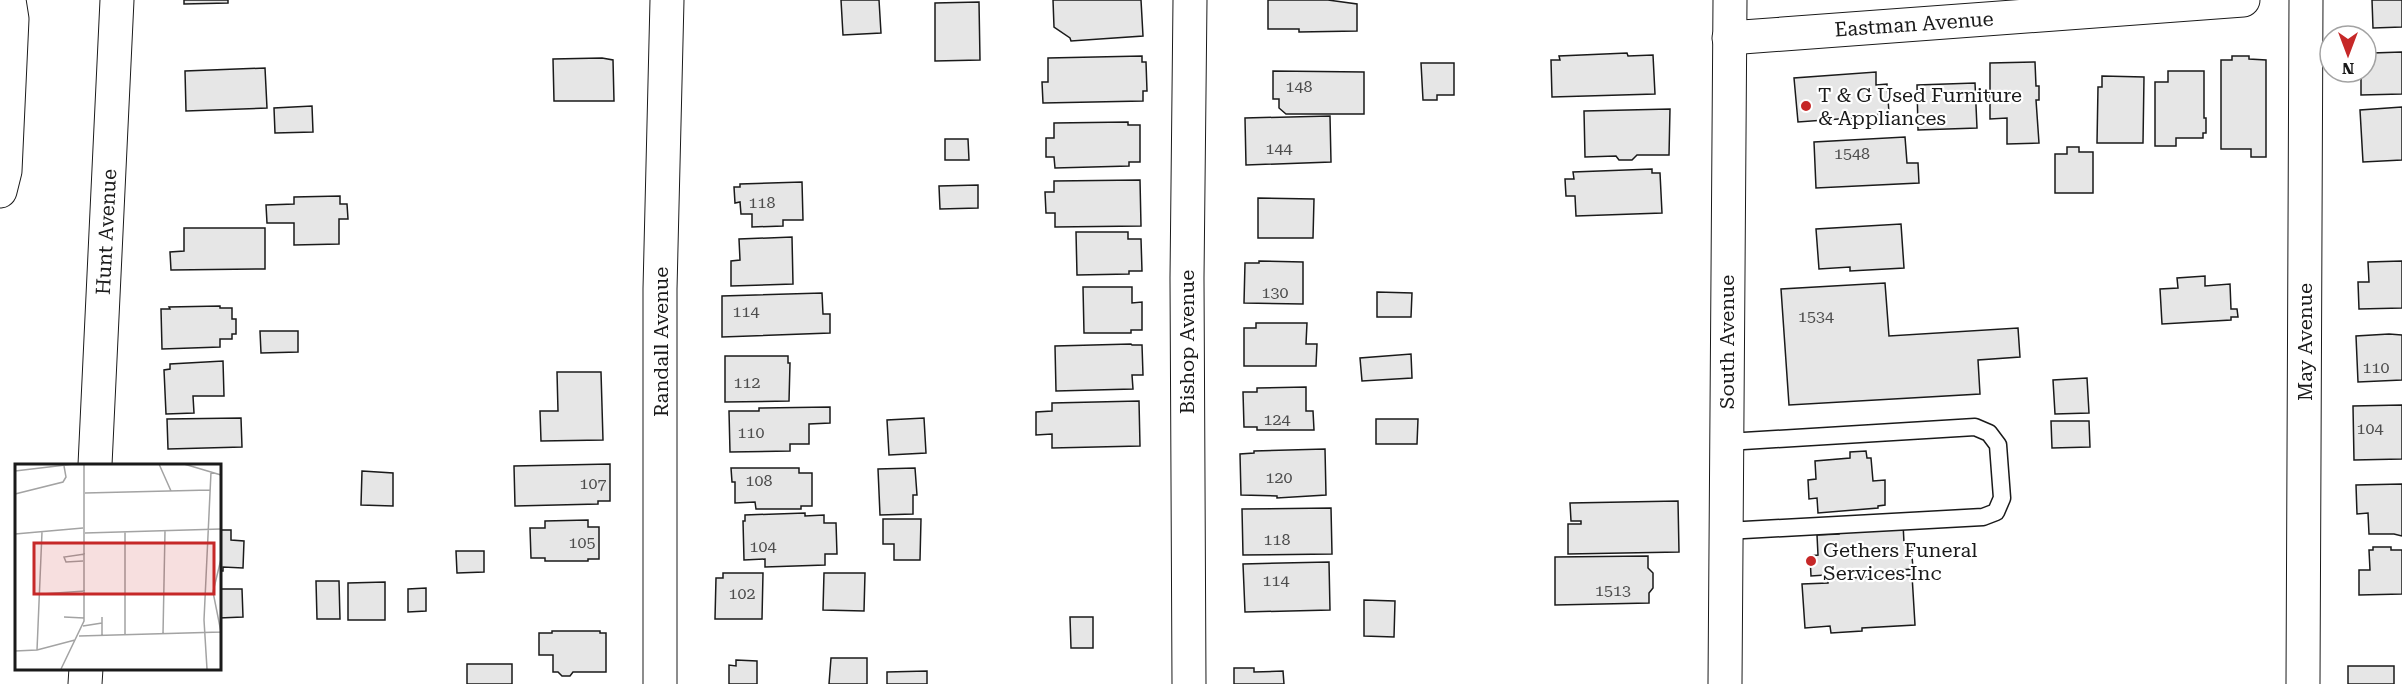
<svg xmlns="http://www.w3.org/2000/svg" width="2402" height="684" viewBox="0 0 2402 684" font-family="'Roboto Serif',serif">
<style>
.building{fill:#e6e6e6;stroke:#1a1a1a;stroke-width:1.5}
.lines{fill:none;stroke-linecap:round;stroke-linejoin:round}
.lane-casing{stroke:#1a1a1a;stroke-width:19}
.street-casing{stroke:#1a1a1a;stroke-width:35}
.primary-casing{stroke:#1a1a1a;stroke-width:35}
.lane{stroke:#fff;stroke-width:16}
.street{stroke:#fff;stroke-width:33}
.primary{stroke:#fff;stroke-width:33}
.poi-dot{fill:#c62828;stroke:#fff;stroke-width:2}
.labels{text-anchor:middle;stroke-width:4.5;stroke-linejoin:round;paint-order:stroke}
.number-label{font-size:16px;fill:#4d4d4d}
.street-label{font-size:20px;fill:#1a1a1a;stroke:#fff}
.poi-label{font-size:20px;fill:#1a1a1a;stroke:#fff;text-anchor:start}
.inset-road{fill:none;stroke:#a3a3a3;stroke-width:1.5}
.view{fill:#c62828;fill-opacity:0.15;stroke:#c62828;stroke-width:3}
.inset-edge{fill:none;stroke:#1a1a1a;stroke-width:3}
</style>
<rect width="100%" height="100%" fill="#fff"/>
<path class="building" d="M184,0H228V3L184,4Z
M841,0H879L881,33L843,35Z
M1053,0H1141L1143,36L1071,41L1070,38L1054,27Z
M1268,0H1328L1357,4V31L1299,32V29H1268Z
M2372,0H2402V27L2373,28Z
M979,2L980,60L935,61V3Z
M2402,52V94L2361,95V72H2366V56H2371L2372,53Z
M1627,53L1628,56L1653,55L1655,94L1552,97L1551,60H1560L1559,56Z
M1142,56V62H1146L1147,91H1143V101L1043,103L1042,82H1048V58Z
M2232,56H2249V59L2266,60V157H2251V149H2221V60H2232Z
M602,58L613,60L614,101H554L553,59Z
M2035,62L2036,86H2039V100H2036L2039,143L2007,144V118L1990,119V63Z
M1421,63H1454V95H1437V100H1423Z
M265,68L267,108L186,111L185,71Z
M1273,71L1364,72V114H1286L1279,108V99H1273Z
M2168,71H2204V118H2206V133H2203V138H2176V146H2155V82H2168Z
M1876,72V85L1887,84L1889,113L1878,114L1879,116L1798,122L1794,78Z
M2102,76L2144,77L2143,143H2097L2098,87H2102Z
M1975,83L1977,128L1918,130L1917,85Z
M312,106L313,132L275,133L274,108Z
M2402,107V160L2363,162L2360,110Z
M1670,109L1669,155H1637L1632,160H1619L1616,156L1585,157L1584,111Z
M1330,116L1331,162L1246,165L1245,118Z
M1128,122V125H1140V162H1129V166L1055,168L1054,157H1046V138H1054V123Z
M1905,137L1907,163H1918L1919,183L1816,188L1814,142Z
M945,139H968L969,160H945Z
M2067,147H2079V152H2093V193H2055V154H2067Z
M1652,169V173H1660L1662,213L1576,216L1575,196H1566L1565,179H1574L1573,172Z
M1140,180L1141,226L1055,227V213H1046L1045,192H1054V181Z
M802,182L803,220H783V226L752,227V214H741L740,202L735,203L734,187H740V184Z
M978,185V208L940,209L939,186Z
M340,196V204H347L348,219H339V244L294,245V223H267L266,205L294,204V197Z
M1258,198L1314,199L1313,238H1258Z
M1901,224L1904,268L1850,271V267L1819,269L1816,229Z
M184,228H265V269L171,270L170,252L184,251Z
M1076,232H1128V239H1141L1142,271H1129V274L1077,275Z
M792,237L793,284L731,286V261L740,260L739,239Z
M1259,261L1303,262V304L1244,303L1245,263H1259Z
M2402,261V308L2359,309L2358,282H2369L2368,262Z
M2205,276V286L2230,284L2231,309H2237L2238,317H2231V320L2162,324L2160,289L2178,288L2177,278Z
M1885,283L1889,336L2018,328L2020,357L1978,360L1980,394L1789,405L1781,289Z
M1083,287H1132V303L1142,302V330H1131V333H1084Z
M1377,292L1412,293L1411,317H1377Z
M822,293L823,314H830V333L722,337V296Z
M220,306V308H232V319H236V334H232V339H220V347L162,349L161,309H170L169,307Z
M1256,323H1307L1306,344H1317L1316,366H1244V328H1256Z
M260,331H298V352L261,353Z
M2389,334L2402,335V380L2358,382L2356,336Z
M1131,344L1132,345H1142L1143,375H1132L1133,389L1056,391L1055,346Z
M1411,354L1412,378L1362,381L1360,358Z
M725,356H788V363H790L789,401L725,402Z
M223,361L224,396H193L194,413L166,414L164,370L170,369V364Z
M557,372H601L603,440L541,441L540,411H558Z
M2087,378L2089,413L2055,414L2053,380Z
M1306,387V411H1313L1314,430H1257V427H1244L1243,392H1257V388Z
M1139,401L1140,446L1052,448V434L1036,435V412L1052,411V403Z
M2402,405V459L2354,460L2353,406Z
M830,407V423L809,424V444H790V451L730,452L729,411H759V408Z
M241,418L242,447L168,449L167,419Z
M924,418L926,453L889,455L887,420Z
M1376,419H1418L1417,444H1376Z
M2051,421H2089L2090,447L2052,448Z
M1325,449L1326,495L1277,498V496L1241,495L1240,454L1254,453V451Z
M1866,451L1867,458H1871L1873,481L1885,480V505L1878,506V508L1818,513L1817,498L1809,499L1808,480L1816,479L1815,461L1850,458V452Z
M610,464V501H598V504L515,506L514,466Z
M731,468H799V473H812V506H801V509H756L755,502L735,503V482H732Z
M915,468L917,495H913V514L880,515L878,469Z
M362,471L393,473V506L361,505Z
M2402,484V536L2394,534H2369L2368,513L2357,514L2356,485Z
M1678,501L1679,552L1568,554V524H1581V521H1571L1570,503Z
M1331,508L1332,554L1243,555L1242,509Z
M805,513V516L824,515V523H836L837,554H825V565L765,567V559L744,560L743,521H745V515Z
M883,519H921L920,560H894V544H883Z
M588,520V527H599V559H588V561H545V558H531L530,528H545V521Z
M1903,523L1904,543L1911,542L1913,569L1811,576L1810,556L1818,555L1817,535L1839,534L1838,527Z
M219,530H231V540L244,541L243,568L223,567V571H219Z
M2373,547H2391V550H2402V594L2359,595V570H2370L2369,550H2373Z
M456,551H484V572L457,573Z
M1648,556V568L1653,573V588L1649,593V603L1555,605V557Z
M1329,562L1330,610L1245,612L1243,564Z
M723,573H763L762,619H715L716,578H723Z
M824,573H865L864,611L823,610Z
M1912,575L1915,625L1862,628V631L1831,633L1830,626L1805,628L1802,584L1828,583V579Z
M316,581H339L340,619H317Z
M385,582V620H348V583Z
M426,588V611L408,612V589Z
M219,589H242L243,617L219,618Z
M1364,600L1395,601L1394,637L1364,636Z
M1070,617H1093V648H1071Z
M552,631H600V633H606V672H573L570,676H562L558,672H553V655H539V633H552Z
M831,658H867V684H829Z
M736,660L757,661V684H729V665L736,666Z
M467,664H512V684H467Z
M2348,666H2394V684H2348Z
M1234,668H1254V672L1283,671L1284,684H1234Z
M927,671V684H887V672Z"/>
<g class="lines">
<defs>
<path id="lane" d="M1726,531L1983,517L1996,512L2002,498L1998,445L1989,433L1975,427L1727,442"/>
<path id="street" d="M1729,38L2243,0
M0,191L5,171L12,19L9,0
M95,465L117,0
M85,684L86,668
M660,684V289L667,0
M1189,684L1187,278L1190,0
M2303,684L2306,0"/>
<path id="primary" d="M1725,684L1730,0"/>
</defs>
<use href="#lane" class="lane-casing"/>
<use href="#street" class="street-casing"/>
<use href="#primary" class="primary-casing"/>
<use href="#lane" class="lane"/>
<use href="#street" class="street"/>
<use href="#primary" class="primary"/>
</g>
<g class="poi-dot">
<circle cx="1806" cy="106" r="6"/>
<circle cx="1811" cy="561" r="6"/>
</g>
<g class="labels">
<g class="number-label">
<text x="1299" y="92">148</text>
<text x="1279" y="154">144</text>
<text x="1852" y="159">1548</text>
<text x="762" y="208">118</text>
<text x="1275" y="298">130</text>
<text x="746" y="317">114</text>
<text x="1816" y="322">1534</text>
<text x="2376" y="373">110</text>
<text x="747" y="388">112</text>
<text x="1277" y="425">124</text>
<text x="2370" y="434">104</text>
<text x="751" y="438">110</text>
<text x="1279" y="483">120</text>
<text x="759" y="486">108</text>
<text x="593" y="489">107</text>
<text x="1277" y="545">118</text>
<text x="582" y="548">105</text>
<text x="763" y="552">104</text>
<text x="1276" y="586">114</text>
<text x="1613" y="596">1513</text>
<text x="742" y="599">102</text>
</g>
<g class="street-label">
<text transform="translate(1914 24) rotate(-4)" y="7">Eastman Avenue</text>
<text transform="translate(106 232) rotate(-87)" y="7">Hunt Avenue</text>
<text transform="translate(661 342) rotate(-90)" y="7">Randall Avenue</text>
<text transform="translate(1187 342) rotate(-90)" y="7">Bishop Avenue</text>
<text transform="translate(1727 342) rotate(-90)" y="7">South Avenue</text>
<text transform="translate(2305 342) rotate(-90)" y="7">May Avenue</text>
</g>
<g class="poi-label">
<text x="1818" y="102">T &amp; G Used Furniture<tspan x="1818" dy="23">&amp; Appliances</tspan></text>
<text x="1823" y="557">Gethers Funeral<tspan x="1823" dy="23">Services Inc</tspan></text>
</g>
</g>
<g transform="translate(15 464)">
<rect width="206" height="206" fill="#fff"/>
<path class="inset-road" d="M144,0L156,27M169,0L206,11M0,7L59,0M70,29L195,26M0,30L48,18L51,13L49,2M70,69L206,65M0,70L68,64M68,97L51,98L49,93L70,90M27,130L70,127M49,153L69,154M87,153V172M68,162L87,159M148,170L150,67M110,171V68M64,172L206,168L198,128L206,95M22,186L27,68M0,187L22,186L60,176M46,205L69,157V0M192,205L189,156L196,8"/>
<path class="view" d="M19,79H199V130H19Z"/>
<rect width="206" height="206" class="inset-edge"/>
</g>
<g transform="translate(2348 54) rotate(180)"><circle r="28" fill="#ffffff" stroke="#a3a3a3" stroke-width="1.5"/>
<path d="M0-4.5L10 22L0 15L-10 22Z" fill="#c62828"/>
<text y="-9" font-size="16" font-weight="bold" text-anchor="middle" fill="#1a1a1a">N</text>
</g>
</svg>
